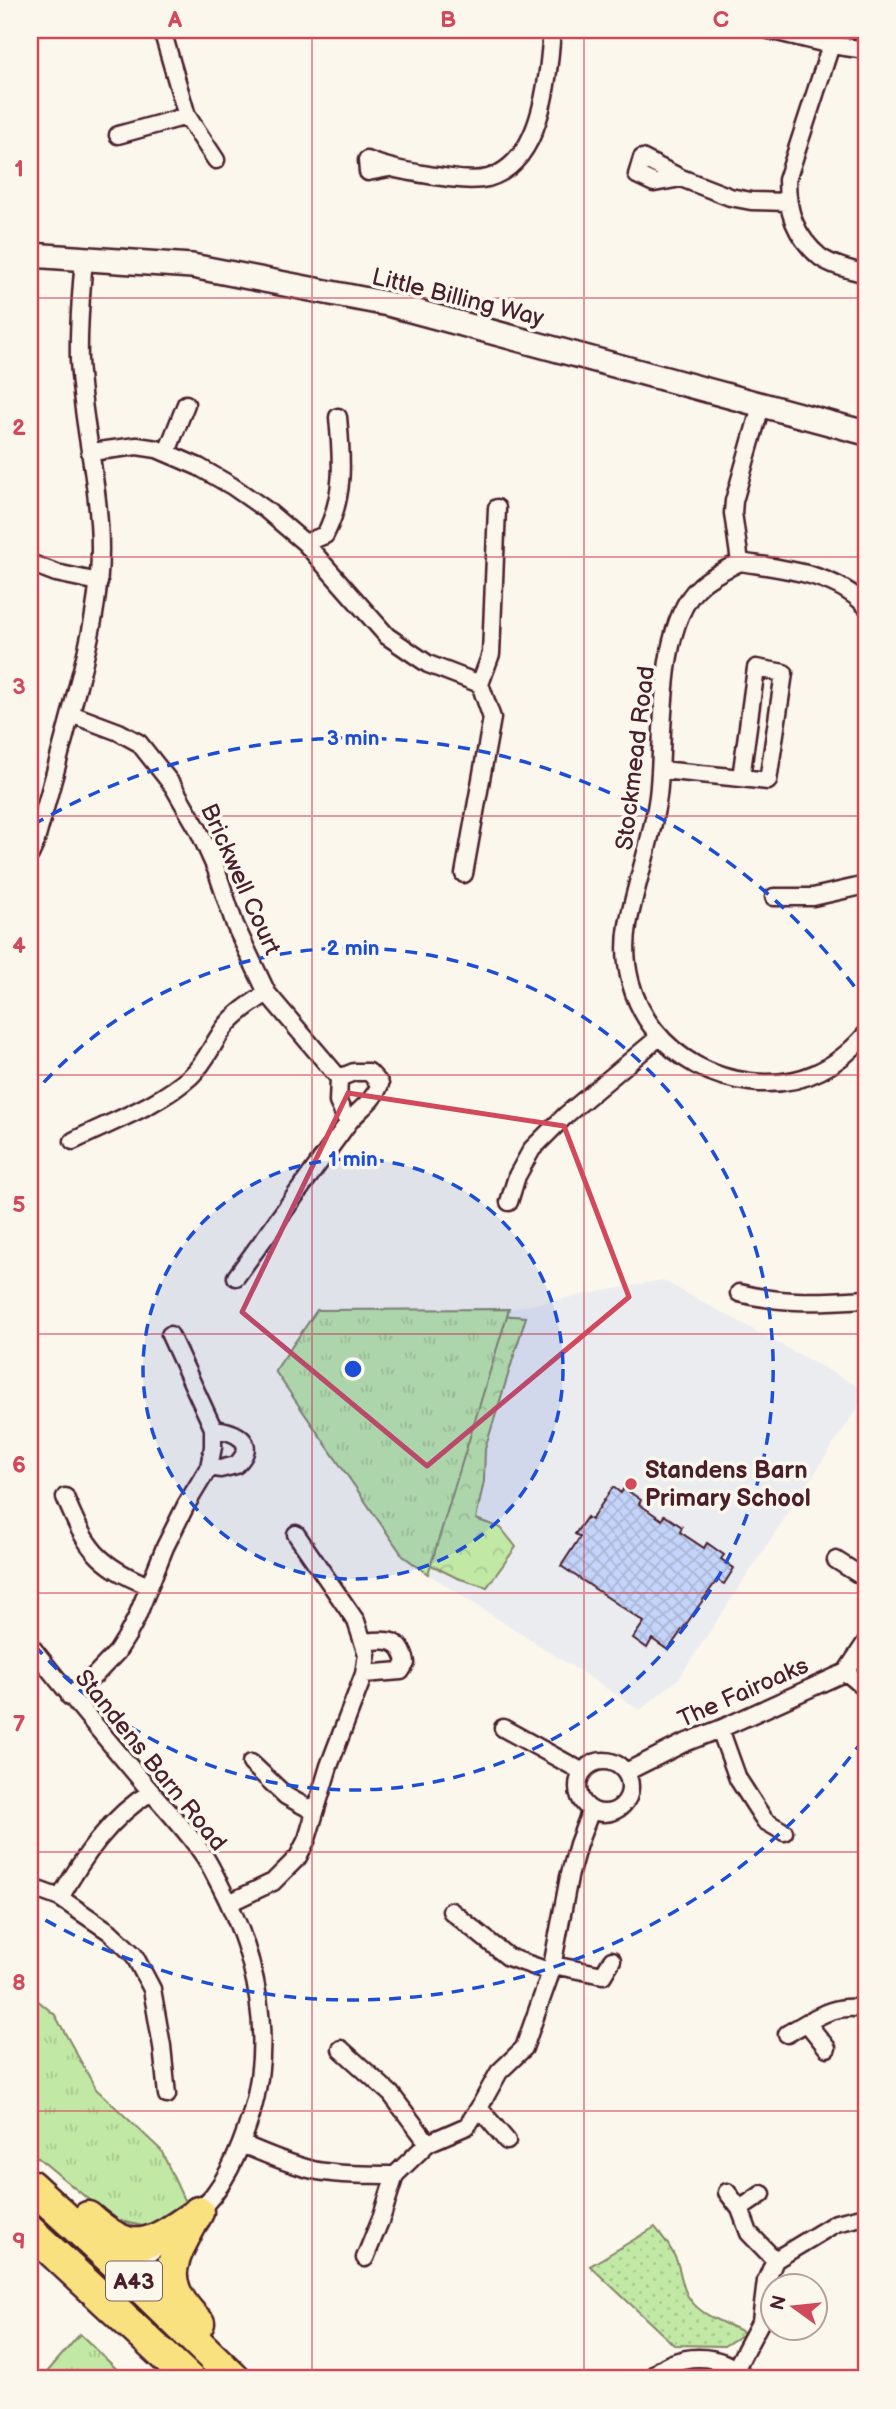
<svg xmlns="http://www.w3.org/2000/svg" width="896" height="2409" viewBox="0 0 896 2409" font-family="'Balsamiq Sans',sans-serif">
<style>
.built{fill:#eaecf0}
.grass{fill:url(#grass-dots);stroke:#868468;stroke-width:2}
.forest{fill:url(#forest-crowns);stroke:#868468;stroke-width:2}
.park{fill:url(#park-tufts);stroke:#868468;stroke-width:2}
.building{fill:url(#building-cross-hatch);stroke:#4a1f2b;stroke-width:2}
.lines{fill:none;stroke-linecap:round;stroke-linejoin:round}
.street-casing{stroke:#4a1f2b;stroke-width:21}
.secondary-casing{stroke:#4a1f2b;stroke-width:28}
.highway-casing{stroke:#4a1f2b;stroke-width:35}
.street{stroke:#fbf7ec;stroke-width:16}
.secondary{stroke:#fbf7ec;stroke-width:23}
.highway{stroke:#fae180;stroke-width:30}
.marked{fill:none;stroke:#d1495b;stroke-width:5;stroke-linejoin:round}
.grid{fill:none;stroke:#d1495b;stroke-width:2;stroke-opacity:0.55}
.ring{fill:none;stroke:#1d4ed8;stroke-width:3.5;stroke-dasharray:12 9}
.poi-dot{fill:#d1495b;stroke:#fbf7ec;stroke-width:2.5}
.labels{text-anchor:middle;stroke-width:7;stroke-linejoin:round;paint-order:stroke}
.shield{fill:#fbf7ec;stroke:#7f6065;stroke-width:2}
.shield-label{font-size:23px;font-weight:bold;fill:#4a1f2b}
.street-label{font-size:24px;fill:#4a1f2b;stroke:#fbf7ec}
.poi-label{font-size:24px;font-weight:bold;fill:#4a1f2b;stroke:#fbf7ec;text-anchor:start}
.centre{fill:#1d4ed8;stroke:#fbf7ec;stroke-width:3.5}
.ring-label{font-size:21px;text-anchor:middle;font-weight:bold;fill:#1d4ed8;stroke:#fbf7ec;stroke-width:7;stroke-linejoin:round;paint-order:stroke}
.neatline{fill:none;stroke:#d1495b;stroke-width:2.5}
.grid-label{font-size:23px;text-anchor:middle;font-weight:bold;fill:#d1495b}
</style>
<defs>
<pattern id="grass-dots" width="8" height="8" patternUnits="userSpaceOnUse" patternTransform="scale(1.75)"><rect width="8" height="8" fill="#c1e9a5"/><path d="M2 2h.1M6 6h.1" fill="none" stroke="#a7c78e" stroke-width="1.8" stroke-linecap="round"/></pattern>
<pattern id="forest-crowns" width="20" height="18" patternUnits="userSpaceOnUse" patternTransform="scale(1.75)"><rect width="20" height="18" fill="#c1e9a5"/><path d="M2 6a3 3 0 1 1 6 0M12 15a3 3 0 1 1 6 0" fill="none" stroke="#a7c78e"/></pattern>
<pattern id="park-tufts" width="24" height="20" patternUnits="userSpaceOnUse" patternTransform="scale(1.75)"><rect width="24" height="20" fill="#c1e9a5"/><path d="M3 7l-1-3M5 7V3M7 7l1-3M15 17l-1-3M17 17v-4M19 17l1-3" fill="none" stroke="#a7c78e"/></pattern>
<pattern id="building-cross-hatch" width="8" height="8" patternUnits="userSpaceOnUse" patternTransform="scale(1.75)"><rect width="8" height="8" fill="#c4d4fa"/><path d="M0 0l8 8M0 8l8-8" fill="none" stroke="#aab6d6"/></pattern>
</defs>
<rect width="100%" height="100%" fill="#fbf7ec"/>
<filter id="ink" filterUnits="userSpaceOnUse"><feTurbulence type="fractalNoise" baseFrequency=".0143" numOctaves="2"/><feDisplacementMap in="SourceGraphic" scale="14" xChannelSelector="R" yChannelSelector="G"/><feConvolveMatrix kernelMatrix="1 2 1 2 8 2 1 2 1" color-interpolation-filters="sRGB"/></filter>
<g filter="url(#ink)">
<path class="built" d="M662,1280L866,1391V1395L679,1678L640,1710L428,1574L509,1309Z"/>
<path class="grass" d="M655,2227C664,2239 674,2251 678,2265C682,2278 683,2292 692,2302C704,2317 728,2324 745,2333L724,2346L674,2345L590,2266Z"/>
<path class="forest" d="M500,1315L526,1317L485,1449L484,1481L476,1519L501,1528L516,1547L487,1587L457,1578L403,1551Z"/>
<path class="park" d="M509,1309L428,1574L403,1556L275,1371L317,1310Z
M30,1994L55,2015L96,2089L161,2150L190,2213L160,2230L112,2219L30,2151Z
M80,2334L127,2379H41Z"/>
<path class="building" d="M613,1487L621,1493L624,1488L641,1500L639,1504L662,1520L664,1515L682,1527L680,1532L704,1548L707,1543L724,1555L721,1559L734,1568L724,1584L717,1580L668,1650L652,1639L647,1648L633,1638L644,1622L561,1566L580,1537L575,1534L587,1517L591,1520Z"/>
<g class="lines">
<defs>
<path id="street" d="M162,30L187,116L216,160
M769,30L831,45L866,50
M831,45L787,180C787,211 795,236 820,257C832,266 852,270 866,274
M118,135L187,116
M389,168L368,172L367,160C389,169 411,172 435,176C452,178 470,182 488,178C543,162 548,77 552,30
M681,178L642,158L637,175L654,183L681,178L730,197L751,201L787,202
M761,406L734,501L733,513L740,562C783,569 835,573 866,606
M91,452L137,446L157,449L199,467L232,486L265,509L305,543L387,636L428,664L480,684L492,718L464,874
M167,452L186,404
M305,543L325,535C345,496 342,460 338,417
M740,562C727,569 710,576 699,587C656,626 665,741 658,796C652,841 636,882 628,925C615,1005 671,1073 750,1082C798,1088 835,1070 866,1034
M30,563L56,573L99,582
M480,684L491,654L497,508
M71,714L119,732L139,743L173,786L198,829L216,869L235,925L267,993L339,1078L338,1102L348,1123L236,1277
M661,770L741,778L756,668L784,673L768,781L741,778
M30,855L35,844C50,791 65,738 78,685C90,640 100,596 100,549C100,486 82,423 79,360C78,326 81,293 84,259
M774,897H813L866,885
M339,1078L354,1072H369L380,1084C374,1101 359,1109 348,1123
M73,1141C112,1121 158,1106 191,1076C206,1062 213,1043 225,1027C236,1013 252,1003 267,993
M509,1202L517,1176L532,1149L566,1115L658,1038
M739,1293C782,1304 822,1302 866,1299
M209,1467L220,1469L236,1465C260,1442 235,1431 213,1429
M65,1497C86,1548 97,1565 149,1586
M836,1560L866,1579
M30,1645C66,1691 103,1735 141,1780C161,1804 184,1827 202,1853C209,1862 214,1874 220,1885C257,1956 274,2037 251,2115C240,2151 224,2190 194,2215
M846,1672L866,1689
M364,1674L401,1671L406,1663C402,1638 386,1639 365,1642
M70,1697L96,1674L117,1652L127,1636L136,1619L165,1547L186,1505L209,1467L213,1447V1428L170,1335
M503,1728L583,1772
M720,1729L738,1779L765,1821L784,1832
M578 1787a26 26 0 1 1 52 0a26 26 0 1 1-52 0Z
M251,1763L286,1796L315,1812
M626,1772L682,1744L720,1729L846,1672L866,1642
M30,1887L60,1898L110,1932L134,1955L152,1989L162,2046L167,2095
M60,1898C83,1857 110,1817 151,1792
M229,1903L273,1882L298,1857L307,1839L329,1766L364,1674L367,1654L356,1621L296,1534
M451,1911L508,1957L551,1972
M553,1965L603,1975L612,1960
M807,2023L827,2048
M787,2034C812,2020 836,2001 866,2010
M341,2049L391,2094L428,2143
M479,2108L507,2141
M242,2144C265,2154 289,2164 313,2170C340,2176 368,2174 395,2175L428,2143L467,2126L479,2108L499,2072L524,2048L551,1972L569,1877L578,1844L591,1810
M727,2192L740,2209L749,2233L775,2260
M740,2209L762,2194
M365,2258L382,2216L395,2175
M129,2276L161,2242
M736,2368L761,2321L766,2281L775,2260L836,2223L866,2216
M650,2379C674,2351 723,2351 746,2379"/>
<path id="secondary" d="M30,255L192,266L388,304L866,433"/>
<path id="highway" d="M30,2185L129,2276L235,2379
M198,2212C173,2259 154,2279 199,2323
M88,2217C133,2257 148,2247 193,2216
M30,2231L189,2379"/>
</defs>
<use href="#street" class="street-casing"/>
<use href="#secondary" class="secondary-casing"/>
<use href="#highway" class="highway-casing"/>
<use href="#street" class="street"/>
<use href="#secondary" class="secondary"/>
<use href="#highway" class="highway"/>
</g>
</g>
<path class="marked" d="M348,1093L564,1126L629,1297L427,1466L242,1312Z"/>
<path class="grid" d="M312,30V2379M584,30V2379M30,298H866M30,557H866M30,816H866M30,1075H866M30,1334H866M30,1593H866M30,1852H866M30,2111H866"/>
<circle cx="353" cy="1369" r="210" fill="#1d4ed8" fill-opacity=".12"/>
<g class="ring">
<circle cx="353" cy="1369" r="210"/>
<path d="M30 1098A421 421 0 1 1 30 1640"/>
<path d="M863 1740A631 631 0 0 1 33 1913M33 825A631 631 0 0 1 863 998"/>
</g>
<circle class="poi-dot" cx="631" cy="1484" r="7"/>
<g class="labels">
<rect class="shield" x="106" y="2261.5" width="56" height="39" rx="5"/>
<g class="shield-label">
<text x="134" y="2289">A43</text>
</g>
<g class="street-label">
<text transform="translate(458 297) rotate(14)" y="8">Little Billing Way</text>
<text transform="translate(635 758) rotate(-83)" y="8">Stockmead Road</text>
<text transform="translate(241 879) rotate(66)" y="8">Brickwell Court</text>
<text transform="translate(743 1692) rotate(-24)" y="8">The Fairoaks</text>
<text transform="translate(151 1760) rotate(51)" y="8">Standens Barn Road</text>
</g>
<g class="poi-label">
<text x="645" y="1478">Standens Barn<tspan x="645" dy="28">Primary School</tspan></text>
</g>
</g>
<circle cx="353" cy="1369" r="10" class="centre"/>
<g class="ring-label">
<text x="353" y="745">3 min</text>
<text x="353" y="955">2 min</text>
<text x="353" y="1166">1 min</text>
</g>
<rect width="896" height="2409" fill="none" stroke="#fbf7ec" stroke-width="77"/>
<g transform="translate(794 2307) rotate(285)"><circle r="33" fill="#fbf7ec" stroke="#b4a19f" stroke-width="2"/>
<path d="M0-5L12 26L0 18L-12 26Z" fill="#d1495b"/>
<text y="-10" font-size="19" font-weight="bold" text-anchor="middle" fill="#4a1f2b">N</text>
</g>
<rect x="38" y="38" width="820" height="2332" class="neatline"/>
<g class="grid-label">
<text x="175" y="27">A</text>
<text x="448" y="27">B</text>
<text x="721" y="27">C</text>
<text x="19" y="176">1</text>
<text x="19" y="435">2</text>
<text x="19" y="694">3</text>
<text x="19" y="953">4</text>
<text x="19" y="1212">5</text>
<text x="19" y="1472">6</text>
<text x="19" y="1731">7</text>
<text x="19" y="1990">8</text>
<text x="19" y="2249">9</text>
</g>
</svg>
